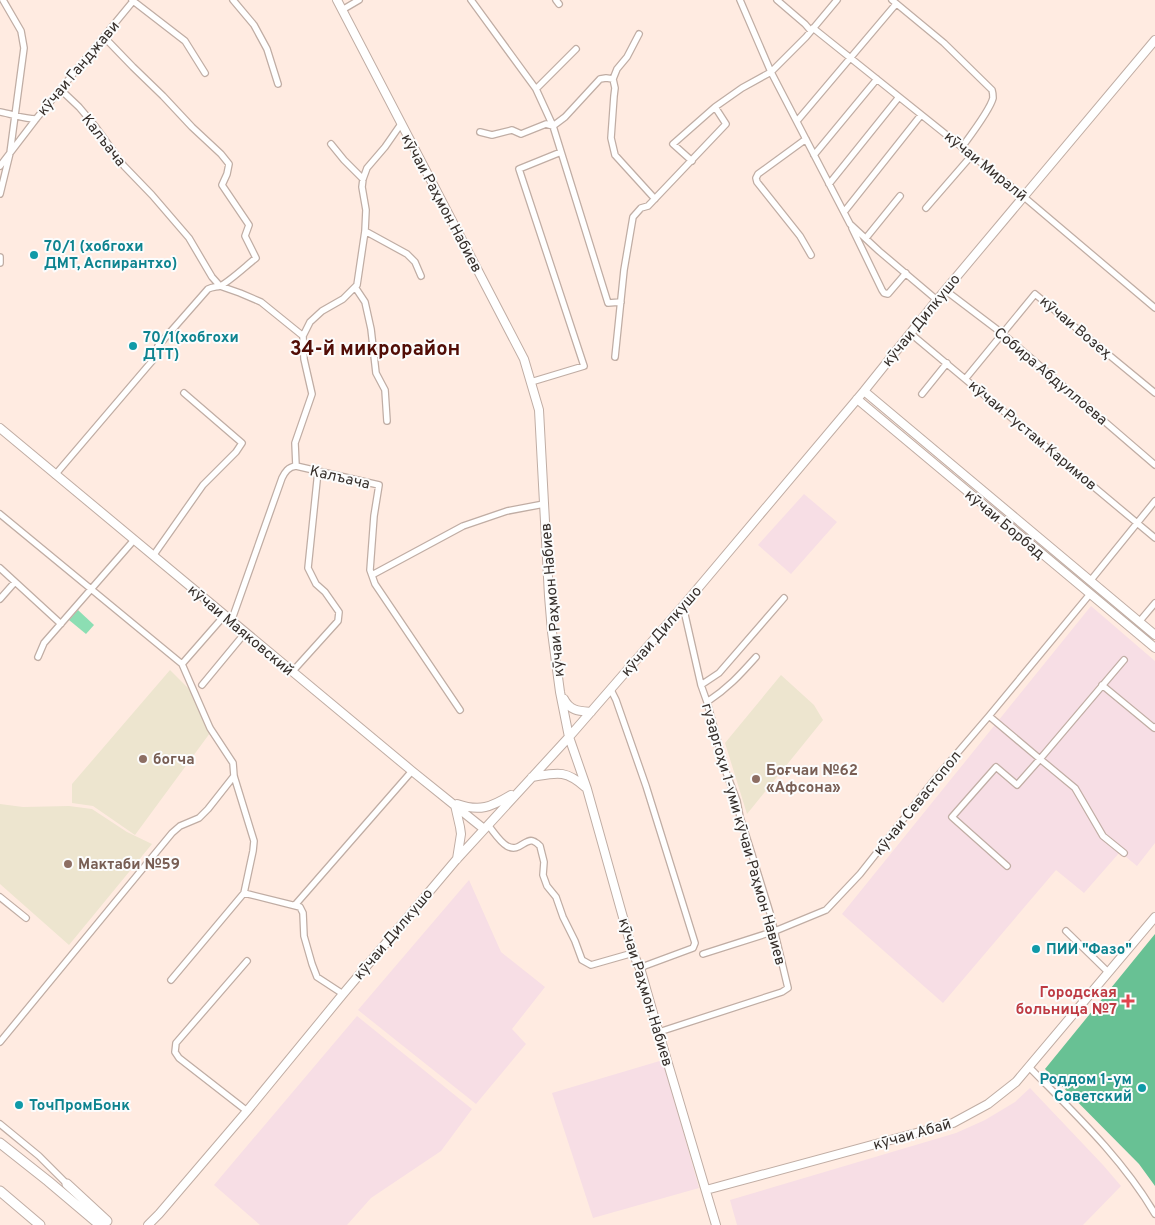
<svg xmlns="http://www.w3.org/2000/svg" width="1155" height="1225" viewBox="0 0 1155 1225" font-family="Overpass,sans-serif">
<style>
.industrial{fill:#f7dee5}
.education{fill:#ede5cf}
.green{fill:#8cdeb3}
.forest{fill:#68c194}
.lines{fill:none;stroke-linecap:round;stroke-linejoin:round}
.street-casing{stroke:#c0ada4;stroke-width:8}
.secondary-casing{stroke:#c0ada4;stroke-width:10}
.primary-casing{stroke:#c0ada4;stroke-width:11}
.street{stroke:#fff;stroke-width:5.5}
.secondary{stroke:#fff;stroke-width:8}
.primary{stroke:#fff;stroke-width:9}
.culture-dot{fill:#0f9aa8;stroke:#fcfcfc;stroke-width:2}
.education-dot{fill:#8d6e63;stroke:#fcfcfc;stroke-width:2}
.health-dot{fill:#e0444e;stroke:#fcfcfc;stroke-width:2}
.labels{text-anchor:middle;stroke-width:4;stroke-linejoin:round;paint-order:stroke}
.street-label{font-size:15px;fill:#362f2b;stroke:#fcfcfc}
.culture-label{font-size:15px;font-weight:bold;fill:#0d838f;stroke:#fcfcfc;text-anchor:start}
.education-label{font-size:15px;font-weight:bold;fill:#785e54;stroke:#fcfcfc;text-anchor:start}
.health-label{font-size:15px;font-weight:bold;fill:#be3a42;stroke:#fcfcfc;text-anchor:end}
.district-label{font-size:20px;font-weight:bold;fill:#510d06;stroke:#fcfcfc}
</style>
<rect width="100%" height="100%" fill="#ffebe1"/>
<path class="industrial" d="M804,494L837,522L791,574L758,545Z
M1091,606L1155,661V843L1137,866L1120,852L1084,893L1056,870L943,1003L842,914Z
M469,880L501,952L545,987L512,1029L526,1044L476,1104L358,1010Z
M357,1016L472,1109L441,1151L371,1198L347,1225H260L214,1185Z
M663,1060L699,1188L593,1218L552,1093Z
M1030,1088L1103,1165L1121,1186L1083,1225H737L730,1200L956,1133L985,1120L1015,1102Z"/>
<path class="education" d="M170,670L202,702L210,733L135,835L93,806L72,803V784Z
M781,675L814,705L823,720L747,814L725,743Z
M0,804L23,807L69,806L92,809L127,832L152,844L69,945L0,884Z"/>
<path class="green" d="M78,610L94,625L86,634L69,620Z"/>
<path class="forest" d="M1155,934V1186L1139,1164L1045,1069Z"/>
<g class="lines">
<defs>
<path id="street" d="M132,0L185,41L205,73
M233,0L254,25L267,49L278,84
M471,0L536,89L553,126L608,303L621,302
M556,0L559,4
M777,0L805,24L811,31
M837,0L806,37L771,72L850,224L879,251L937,300
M892,0L944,43L992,90C993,93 993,95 993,98C990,110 970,136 962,147
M342,10L359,0
M813,28L1024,197L1155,308
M639,34L627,57L617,69L613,79L615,88L614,96L611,138L615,155L655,199
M104,37L133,67L163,96L192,127L221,154L229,164L227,174L222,185L249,225L245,236L256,258C247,265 229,282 220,286C216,287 212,287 208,289L158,346
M536,89L576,49
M61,90L79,107L95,126L124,166L152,195L189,238L212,277L220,286L240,293L261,302L303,336L304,359L312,394L295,443L296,466L379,485L374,516L370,570L375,584L460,710
M0,112C12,114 24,119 36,119
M797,121L896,4
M480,132L492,135L512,130L521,134L546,124L553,126L565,117L600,79L606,78L613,79
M806,139L758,174L756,178L757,182L800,236L811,255
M331,144L344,160L363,179
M814,155L877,79
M692,161L673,144L715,107L742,88L771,72L740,0
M0,166L36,119L134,0
M829,184L899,97
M0,194L10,153L24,48L21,31L3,0
M926,208L972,155
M844,212L921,115
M852,228L882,290L884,293L888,294L906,273
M365,231L407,254L415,262L421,276
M866,238L900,196
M0,257V263
M355,287L365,302L371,329L376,373L385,390L387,421
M945,290L1003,334L1155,465
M910,333L1155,538
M303,336L310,322L322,311L343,299L357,285L365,231L366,210L362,187L363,179L367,168L385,147L401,124
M615,357L624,270L633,217L641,208L648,206L726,124L715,107
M966,378L1035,294L1155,393
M531,382L584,366L519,169L561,152
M922,394L947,363
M55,475L153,360
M0,514L182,664
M153,556L203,485L236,452L242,443L184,393
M0,568L61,624
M372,575L463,526L507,511L544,504
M1091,580L1155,501
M0,599L15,582
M231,622L282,478C285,472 288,467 296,466
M1139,622L1155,603
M38,657L44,643L134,540
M292,672L338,621L339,612L325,592L316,584L308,568L318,471
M202,685L245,633
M701,685L719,673L784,598
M1102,685L1154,728L1155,727
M611,690L616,700L646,786L695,943L693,948L639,968
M707,702C728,688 739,676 756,657
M989,716L1040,759L1124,660
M488,825C494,832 499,841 507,846C519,853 525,838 533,841C536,842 538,844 540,846L544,862L543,875L547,886L556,897L563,917L575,941L582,960L591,965L633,953
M1007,866L952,817L996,767L1017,785L1040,759L1075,788L1103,836L1124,853
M244,893L300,907L303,913L304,936L312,964L317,977L343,994
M0,897L26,918
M295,905L412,771
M1066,931L1108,972
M703,954L775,931L826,910L860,874L935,779L989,716L1090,594
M171,980L244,893L253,851L254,841L234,776L233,763L210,728L182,664L224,616
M659,1032L782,992L788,988L770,913L749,845L740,817L737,801L726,772L707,702L701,685L683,606
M0,1042L172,833L180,826L199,818L208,809L234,776
M1029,1067C1074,1113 1122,1158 1155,1214
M247,1111L179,1058L175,1052L176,1043L247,961
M0,1124L39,1156L67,1184"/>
<path id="secondary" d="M337,0L524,359L539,410L549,596L552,632L560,692L569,737L587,789L633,953L641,971L655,1020L716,1225
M864,391L1155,635
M857,399L1155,648
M0,428L412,771L484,829
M564,699C570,711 579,711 591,712
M532,777C556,773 565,769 585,787
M457,804C480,812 491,807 511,795
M455,805L460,827L461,834L457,859
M706,1190L953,1123L988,1104L1016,1082L1155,917
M148,1225L159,1214L247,1111L343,994L456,860L569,737L683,606L864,391L937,300L1155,40"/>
<path id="primary" d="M0,1143L48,1181L100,1225
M67,1184L107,1221
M0,1191L40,1225"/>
</defs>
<use href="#street" class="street-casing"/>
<use href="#secondary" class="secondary-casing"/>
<use href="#primary" class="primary-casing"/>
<use href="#street" class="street"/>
<use href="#secondary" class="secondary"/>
<use href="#primary" class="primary"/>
</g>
<g class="culture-dot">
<circle cx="34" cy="255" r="5"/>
<circle cx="133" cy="346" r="5"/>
<circle cx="1036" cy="949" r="5"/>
<circle cx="1142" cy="1088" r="5"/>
<circle cx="19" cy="1105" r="5"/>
</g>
<g class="education-dot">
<circle cx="143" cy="759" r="5"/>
<circle cx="756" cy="779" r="5"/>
<circle cx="68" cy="864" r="5"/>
</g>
<path class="health-dot" d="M1125.5 993.5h5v5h5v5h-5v5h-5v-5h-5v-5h5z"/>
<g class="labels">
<g class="street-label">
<text transform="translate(78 68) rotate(-50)" y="5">кӯчаи Ганджави</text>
<text transform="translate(104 140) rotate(52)" y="5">Калъача</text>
<text transform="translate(986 166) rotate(39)" y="5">кӯчаи Миралӣ</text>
<text transform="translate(442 203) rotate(62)" y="5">кӯчаи Раҳмон Набиев</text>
<text transform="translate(921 320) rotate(-51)" y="5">кӯчаи Дилкушо</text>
<text transform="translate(1076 327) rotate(40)" y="5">кӯчаи Возеҳ</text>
<text transform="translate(1051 376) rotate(40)" y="5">Собира Абдуллоева</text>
<text transform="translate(1033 435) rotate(40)" y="5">кӯчаи Рустам Каримов</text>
<text transform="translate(340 477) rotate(13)" y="5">Калъача</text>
<text transform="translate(1005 524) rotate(40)" y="5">кӯчаи Борбад</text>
<text transform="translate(552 600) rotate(-95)" y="5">кӯчаи Раҳмон Набиев</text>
<text transform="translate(241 630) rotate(40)" y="5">кӯчаи Маяковский</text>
<text transform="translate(661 631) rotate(-49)" y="5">кӯчаи Дилкушо</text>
<text transform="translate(917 803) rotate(-51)" y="5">кӯчаи Севастопол</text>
<text transform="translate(744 834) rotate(74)" y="5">гузаргоҳи 1-уми кӯчаи Раҳмон Навиев</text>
<text transform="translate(393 934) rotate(-50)" y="5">кӯчаи Дилкушо</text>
<text transform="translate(646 992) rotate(73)" y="5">кӯчаи Раҳмон Набиев</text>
<text transform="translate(912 1134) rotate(-16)" y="5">кӯчаи Абаӣ</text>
</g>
<g class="culture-label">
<text x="44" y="251">70/1 (хобгохи<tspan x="44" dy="17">ДМТ, Аспирантхо)</tspan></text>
<text x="143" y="342">70/1(хобгохи<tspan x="143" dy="17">ДТТ)</tspan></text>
<text x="1046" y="954">ПИИ "Фазо"</text>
<text x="1132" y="1084" text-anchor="end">Роддом 1-ум<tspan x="1132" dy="17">Советский</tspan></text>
<text x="29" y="1110">ТочПромБонк</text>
</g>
<g class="education-label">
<text x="153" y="764">богча</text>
<text x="766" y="775">Боғчаи №62<tspan x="766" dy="17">«Афсона»</tspan></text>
<text x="78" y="869">Мактаби №59</text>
</g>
<g class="health-label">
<text x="1117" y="997">Городская<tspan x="1117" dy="17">больница №7</tspan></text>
</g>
<g class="district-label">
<text x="375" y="355">34-й микрорайон</text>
</g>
</g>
</svg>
